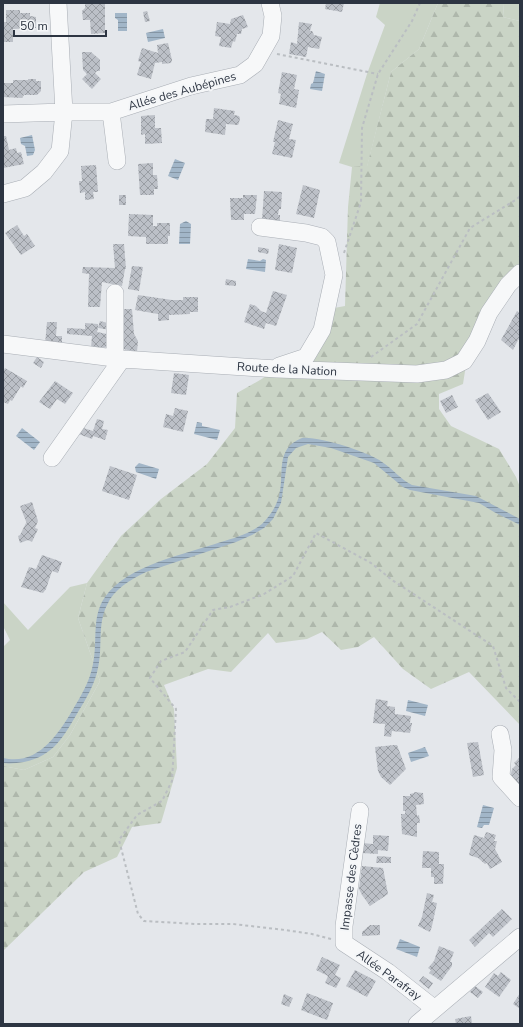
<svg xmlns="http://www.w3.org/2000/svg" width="523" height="1027" viewBox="0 0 523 1027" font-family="'Nunito Sans',sans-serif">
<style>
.green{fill:#cad4c6}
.forest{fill:url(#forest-firs)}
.water{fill:url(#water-rules)}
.building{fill:url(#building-cross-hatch)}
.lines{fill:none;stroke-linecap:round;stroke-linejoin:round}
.minor-casing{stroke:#a9aeb5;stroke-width:18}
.path{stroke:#babec2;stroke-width:2;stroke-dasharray:3 3;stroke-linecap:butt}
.minor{stroke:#f7f8f9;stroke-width:17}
.labels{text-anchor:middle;stroke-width:4;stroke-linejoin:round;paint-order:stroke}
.street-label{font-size:12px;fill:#2d3542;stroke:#f4f6f8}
</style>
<defs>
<pattern id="forest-firs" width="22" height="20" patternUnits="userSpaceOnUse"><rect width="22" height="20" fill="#cad4c6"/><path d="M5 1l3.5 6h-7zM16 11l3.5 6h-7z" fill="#aeb7ab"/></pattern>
<pattern id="water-rules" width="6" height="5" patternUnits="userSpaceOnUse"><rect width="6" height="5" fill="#a2b6c8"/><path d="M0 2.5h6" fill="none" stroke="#8495a4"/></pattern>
<pattern id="building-cross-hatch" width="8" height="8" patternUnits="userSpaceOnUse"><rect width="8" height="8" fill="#bcc0c7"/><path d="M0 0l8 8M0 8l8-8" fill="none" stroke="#999da3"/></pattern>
</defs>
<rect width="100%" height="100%" fill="#e4e7eb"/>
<path class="green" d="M380,3H438L419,49L391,72L367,167H352L339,163L367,74L385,25L376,17Z
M504,3H520V21L503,17Z
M87,583L78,618L100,681L70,735L53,757L24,770L3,766V647L10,640L3,626V602L28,630L70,587Z"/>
<path class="forest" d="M438,3H504L503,17L520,21V265L515,269L470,339L463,384L439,394V409L451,426L499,449L516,477L520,487V725L469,672L431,689L403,669L374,637L358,647L341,650L322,632L307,639L276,643L268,633L231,672L208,669L164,685L174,709L177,768L161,823L132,827L117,857L84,872L3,951V766L24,770L53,757L70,735L100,681L78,618L87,583L121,536L161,499L207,464L235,428L237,393L260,380L313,346L323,310L345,306L348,207L352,167L367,166L391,72L419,49Z"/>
<path class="water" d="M115,13H127V31H118V20L115,18Z
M163,29L165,38L148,42L146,33Z
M316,71L325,74L322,91L310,89L311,84L313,83Z
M32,135L35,150L33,155L27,156L25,146L21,144L20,138Z
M175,159L185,163L178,180L168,176Z
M186,221L191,224L190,244H179L180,224Z
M248,259L260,261L263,259L266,260L265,272L246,269Z
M197,422L202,423V426L220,430L217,440L194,434Z
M22,428L40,442L34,450L16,436Z
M302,438C318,436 369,452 382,462C393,469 401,480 412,485L476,496L520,519V525L494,512L479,503L410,490L403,487L374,463L331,448L308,444L296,448L288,457L281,503L273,519L264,528L252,535L236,542L146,572C130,580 114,589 107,605C97,625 103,647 98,668C95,684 86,699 78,712C64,736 54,756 24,762C17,763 10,764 3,763V758C37,766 57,736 72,711C81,696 90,681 93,664C98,641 91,617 105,597C127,565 186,554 221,542C235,538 251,533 262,524C270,516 276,507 279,496C285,474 274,449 302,438Z
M139,463L159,469L156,479L136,472L135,467Z
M408,700L428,705L425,716L406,711Z
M425,747L429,756L411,762L408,753Z
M483,805L494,808L489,825H484L482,828L477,827Z
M400,939L420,947L417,957L396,949Z"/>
<path class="building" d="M85,3H105V33L91,34L90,20H83L82,11L85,8Z
M326,3H344L342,12L325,9Z
M6,10H20V13H30V16L36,17V28L13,29V42H3V22H6Z
M147,11L150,21L145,22L143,12Z
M243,15L248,27L242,29L241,34H237L235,42L233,41L231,48L219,46L221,37L215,36L217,22L230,24L231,19Z
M299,22L312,24L310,31H312L314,35L322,37L319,49L308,47L306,57L289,54L291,42L297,44Z
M168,43L172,60L171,63L162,64V62L155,63L151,79L137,75L141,62L138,61L142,48L158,53L157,45Z
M82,52H91L100,60V71H97L95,73L101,79L92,89L82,79L87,74L83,70Z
M282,72L297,75L294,89L299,90L296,108L279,104L281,94L278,93Z
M28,79H36V81H41V91L37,95H24L22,98L3,97V83H13V80H28Z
M214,108L235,111L234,115L239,116L240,118L239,123L238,125L226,124L225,135L205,132L206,119H213Z
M155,115V128H161L162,143L145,144V134L141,135V116Z
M278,120L293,124L289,139L296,140L292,158L272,154L275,142H273Z
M3,136H6L9,150L16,148L17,153L21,152L24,164L3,168Z
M153,163V175H157L158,189H154V195H140L138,164Z
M96,165L98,192H93L94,199L85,200V192L80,193L79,181H82L81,166Z
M303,185L320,190L314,218L296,214Z
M264,191L282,192L281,209H279L278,215H280V222L262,220Z
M119,195H126V205H119Z
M243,195H257L255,214H244V220H231L230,198H243Z
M129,214L153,215V226H157V223H170V236H168V244H146V237L128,236Z
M17,225L24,236L27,234L35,246L21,255L5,233Z
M113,244H124L126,269H125L122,286L102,282L100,307H88L89,274L82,273L83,267L115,268Z
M279,244L297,248L292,273L275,270Z
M258,247L269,249L268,254L258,252Z
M132,266L143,267L139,291L128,289Z
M226,279L236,281V286L225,285Z
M273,291L287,295L276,326L266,323L264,329L244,322L250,304L256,306L261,311L266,313Z
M138,295L172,300H183V297H198V312H190V314L169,315V320L158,321V314L135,310Z
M120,309H132L134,334L138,341L137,352L119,348Z
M517,311L520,313V339L518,340L513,350L501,340Z
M100,321L112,324L111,330L98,328L97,332L112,335L113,347L91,348L92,336L67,334V328L85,329V323L98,324V328Z
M47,322H57L56,336H62V345L45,344Z
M37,357L44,362L41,368L33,363Z
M5,368L27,381L23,388L21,386L12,401L10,400L8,404L3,402V372Z
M174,373L189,375L186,395L171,393Z
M55,381L73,393L65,404L57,399L50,409L39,402Z
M488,393L501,412L488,420L475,400Z
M452,395L458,407L446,413L440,401Z
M175,408L188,411L183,432L163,427L166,414L173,416Z
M97,419L104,421L102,429L108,430L105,440L93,436L92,439L76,433L77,426L93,431Z
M110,466L137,475L129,500L102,491Z
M32,502L38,521L35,528L38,529L32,542L28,540L20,543L18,536L20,535L26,523L27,524L20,506Z
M42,555L62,562L58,573L52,571L46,589L43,593L21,587L29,567L36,569Z
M376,699L388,701L387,706L395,707V714L411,716L410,723H412L410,733L392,731L391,737L384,736L385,724L373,723Z
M478,742L484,775L473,777L467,743Z
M394,745H397L406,769L390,785L381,777L378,771L375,747Z
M520,757V785L518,786L510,778L512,769L516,765L514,763Z
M414,792L423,793L424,804L416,805L417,816L419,815L420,823H417V837L402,834L401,814H405V811H403V796H410V794L414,793Z
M486,832L496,835L494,841H497L495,849L502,862L490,869L487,863L485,864L478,858L469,855L474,835L484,838Z
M373,835L389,836L388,851L378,850V854L362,853V843L373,844Z
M423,851L439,852V864H444L443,884H434V877H431V868H422Z
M377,856L391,857V863H376Z
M362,866L383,868L388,894L370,906L362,895L359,889Z
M427,893L434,895L432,902L437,903L432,926L430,932L418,926L422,917Z
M502,909L512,919L493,937L489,933L475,947L469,940Z
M370,925H380V935L362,936V932Z
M439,946L454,952L450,962H452V966L441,981L429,973L431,970L428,968L434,961Z
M322,957L340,965L335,975L341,978L336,988L325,983L328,976L316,970Z
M355,970L376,981L367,997L346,986Z
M501,972L511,980L499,997L485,987L494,973L498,976Z
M423,976L433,983L429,989L419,981Z
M475,986L483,992L478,998L470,992Z
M307,993L333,1003L327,1020L301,1010Z
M520,993V1009L513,1004Z
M284,994L293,998L289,1007L281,1004Z
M471,1016L472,1024H456L455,1019Z"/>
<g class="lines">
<defs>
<path id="minor" d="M111,112L117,161
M3,114L64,112H111L191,86L240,75L255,64L271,36L273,16L270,3
M3,194L25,188L44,172L60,151L64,112L58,3
M260,227L306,233L322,237L327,242L334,275L322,330L306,357L279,366
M115,293V358
M3,344L122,359L277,369L417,374L446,370L464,361L477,341L489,313L508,285L520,273
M52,458L122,359
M500,734L503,750L501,777L520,798
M360,811L344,926V943L388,972L435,1009
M417,1024L520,937"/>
</defs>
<use href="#minor" class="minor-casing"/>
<path class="path" d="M277,54L378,74
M344,253L361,202L362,128L378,74L412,21L420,3
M371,357L417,324L470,228L517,199L520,196
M331,939L312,934L285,930L233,924H196L144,921L138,914L119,840L137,815L162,801L172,781L176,709L150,678L161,661L185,652L213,610L230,607L264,594L293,576L316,533L371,563L392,580L493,646L506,688L520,702"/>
<use href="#minor" class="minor"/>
</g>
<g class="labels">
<g class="street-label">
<text transform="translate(182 91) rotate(-16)" y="4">Allée des Aubépines</text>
<text transform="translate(287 369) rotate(3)" y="4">Route de la Nation</text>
<text transform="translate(351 877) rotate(-83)" y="4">Impasse des Cèdres</text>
<text transform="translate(389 975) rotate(36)" y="4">Allée Parafray</text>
</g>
</g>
<rect width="523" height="1027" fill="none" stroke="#2d3542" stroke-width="8"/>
<path d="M14 30v6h92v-6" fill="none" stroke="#2d3542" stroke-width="2"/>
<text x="20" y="30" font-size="12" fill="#2d3542" stroke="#f4f6f8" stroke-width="3" paint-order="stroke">50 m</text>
</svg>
